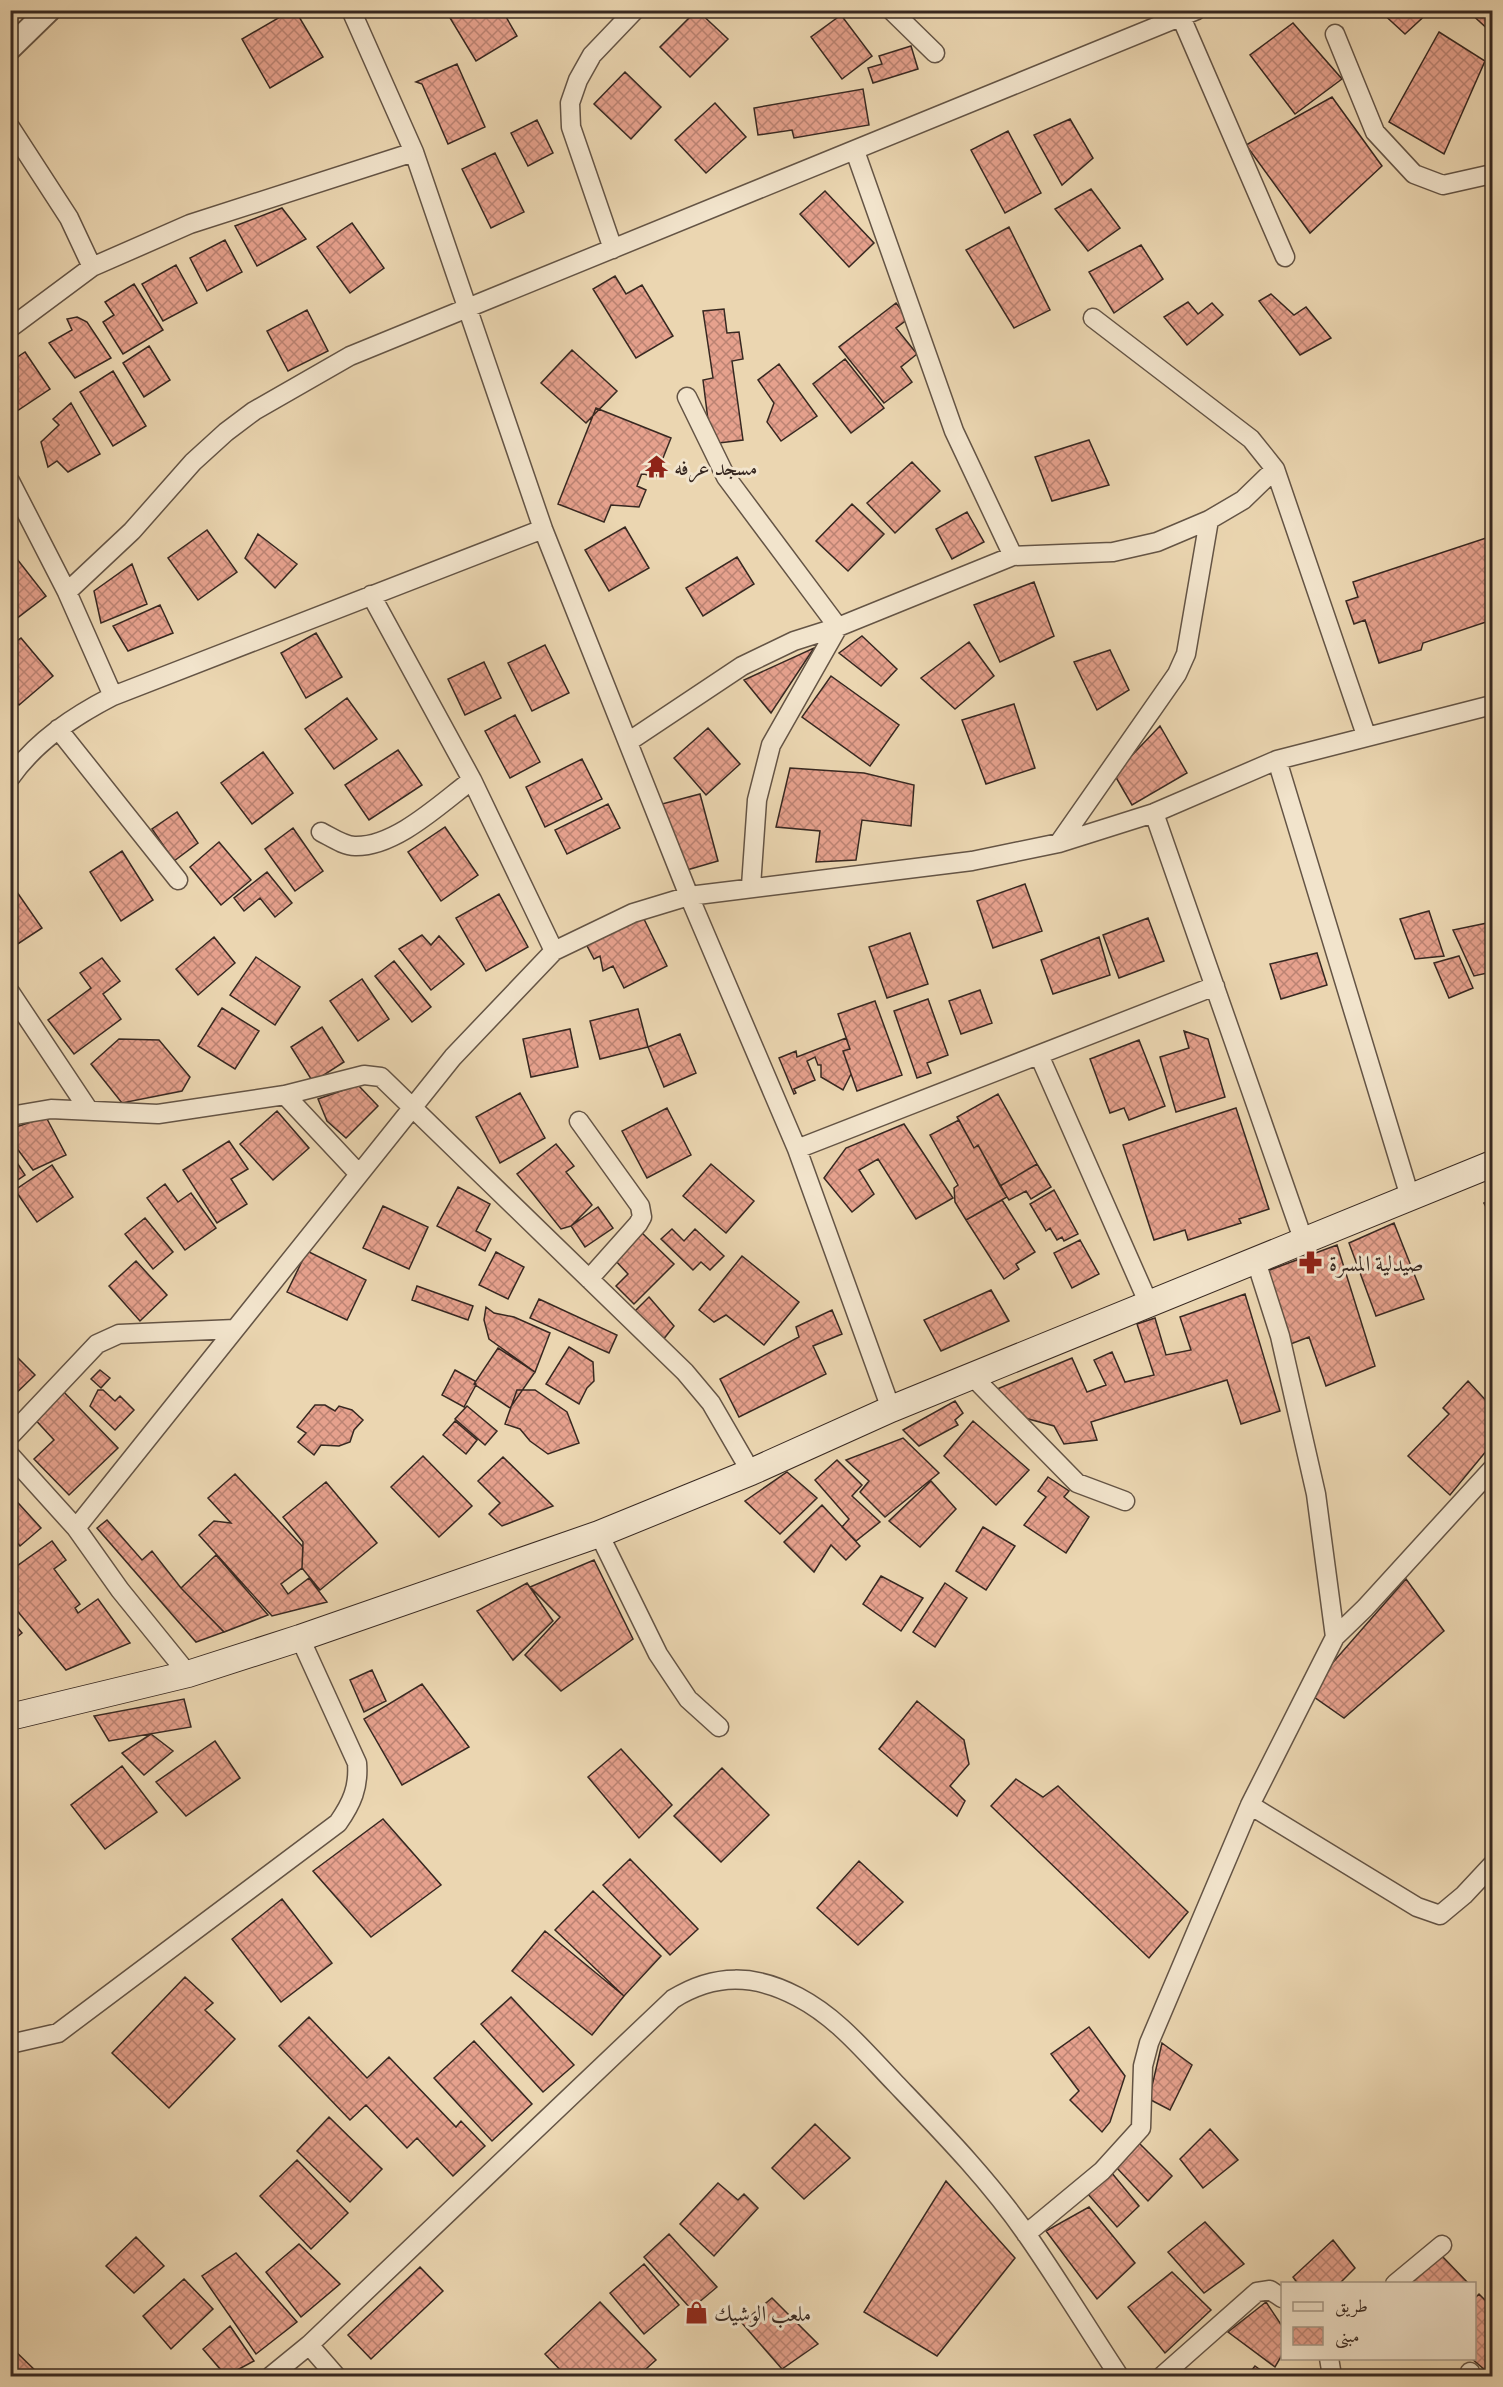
<svg xmlns="http://www.w3.org/2000/svg" width="1503" height="2387" viewBox="0 0 1503 2387" font-family="'Sorts Mill Goudy',Amiri,serif">
<style>
.building{fill:url(#building-cross-hatch);stroke:#372821;stroke-width:1.5}
.lines{fill:none;stroke-linecap:round;stroke-linejoin:round}
.minor-casing{stroke:#645445;stroke-width:21}
.tertiary-casing{stroke:#645445;stroke-width:26}
.secondary-casing{stroke:#372821;stroke-width:28}
.minor{stroke:#f2e4cc;stroke-width:18}
.tertiary{stroke:#f2e4cc;stroke-width:22}
.secondary{stroke:#f2e4cc;stroke-width:26}
.labels{text-anchor:middle;stroke-width:6;stroke-linejoin:round;paint-order:stroke}
.poi-label{font-size:22px;fill:#372821;stroke:#f2e4cc;text-anchor:start}
</style>
<defs>
<pattern id="building-cross-hatch" width="8" height="8" patternUnits="userSpaceOnUse" patternTransform="scale(1.5)"><rect width="8" height="8" fill="#e6a18d"/><path d="M0 0l8 8M0 8l8-8" fill="none" stroke="#bb8373"/></pattern>
</defs>
<rect width="100%" height="100%" fill="#ebd6b1"/>
<filter id="stains"><feTurbulence type="fractalNoise" baseFrequency=".00333" numOctaves="4"/><feColorMatrix values="0 0 0 0 .2 0 0 0 0 .09 0 0 0 0 .02 0 0 0 .5 -.17"/></filter>
<radialGradient id="worn" r=".72"><stop offset=".6" stop-color="#630" stop-opacity="0"/><stop offset="1" stop-color="#630" stop-opacity=".3"/></radialGradient>
<path class="building" d="M292,10H295L323,57L270,88L242,39Z
M451,10H502L517,36L476,61L447,13Z
M697,10L728,39L690,77L660,47Z
M1379,10H1431L1405,34Z
M1467,10H1492V33Z
M841,15L872,56L842,79L811,37Z
M1293,23L1342,79L1295,114L1250,55Z
M1439,32L1485,61L1444,154L1389,122Z
M911,46L918,69L873,83L868,68L882,64L879,56Z
M457,64L485,127L448,144L422,84L416,82Z
M625,72L661,107L631,139L594,104Z
M863,89L869,125L794,138L792,130L758,135L754,108Z
M1332,97L1382,166L1310,233L1246,145Z
M715,103L746,137L706,173L675,140Z
M1070,119L1093,158L1062,185L1034,135Z
M537,120L553,153L528,166L511,133Z
M1008,131L1041,193L1005,213L971,150Z
M495,153L524,212L491,228L462,169Z
M1091,189L1120,228L1088,251L1055,209Z
M825,191L874,243L849,267L800,214Z
M282,208L306,239L257,266L235,226Z
M352,223L384,268L350,293L317,247Z
M1009,227L1050,310L1014,328L966,250Z
M225,240L242,272L207,291L190,258Z
M1141,245L1163,279L1114,313L1089,272Z
M176,265L197,303L163,321L142,284Z
M615,276L626,294L642,285L673,336L636,358L593,289Z
M134,284L163,330L123,354L103,322L114,315L105,302Z
M1271,294L1294,315L1306,307L1331,338L1300,355L1259,301Z
M1188,302L1198,314L1212,303L1223,315L1187,345L1164,317Z
M896,303L908,319L896,328L917,354L901,367L912,382L884,403L839,347Z
M724,309L727,333L739,332L743,359L732,361L743,440L711,444L703,380L713,378L703,311Z
M307,310L328,351L288,371L267,331Z
M77,317L87,322L111,358L75,378L49,343L72,330L67,319Z
M149,346L170,380L144,397L123,363Z
M572,350L617,391L586,423L541,383Z
M25,352L50,389L17,411L10,402V362Z
M845,359L884,408L851,433L813,384Z
M779,364L817,416L781,441L767,422L774,403L758,380Z
M113,371L146,426L113,446L80,392Z
M71,403L100,454L68,472L57,461L48,467L41,442L59,425L53,419Z
M596,408L671,438L655,478L642,473L637,486L646,490L639,507L611,505L604,522L558,504Z
M1089,440L1109,485L1052,501L1035,457Z
M912,462L940,491L895,533L867,503Z
M852,504L884,534L848,571L816,541Z
M967,512L984,542L952,559L936,529Z
M625,527L649,568L609,591L585,550Z
M207,530L237,572L198,600L168,558Z
M258,534L297,564L275,588L245,558Z
M1492,536V620L1423,643L1421,650L1379,663L1365,620L1354,624L1346,601L1358,597L1353,582Z
M10,550L46,596L12,622L10,621Z
M737,557L754,584L703,616L686,588Z
M132,564L147,604L101,623L94,591Z
M1034,582L1054,636L1000,662L974,605Z
M160,605L173,633L128,651L113,626Z
M316,633L342,677L306,698L281,653Z
M862,636L897,669L881,686L839,653Z
M21,638L53,676L19,705L10,696V646Z
M969,642L994,676L955,709L921,678Z
M545,645L569,693L532,711L508,663Z
M814,648L771,713L744,680Z
M1110,650L1129,690L1097,710L1074,662Z
M484,662L501,698L465,715L448,679Z
M831,676L899,725L870,766L802,717Z
M347,698L377,739L334,769L305,729Z
M1014,704L1035,768L986,784L962,720Z
M515,715L540,762L510,778L485,731Z
M1160,726L1187,773L1132,805L1114,774Z
M708,728L740,764L706,795L674,758Z
M398,750L422,785L369,820L345,785Z
M263,752L293,793L252,824L221,783Z
M582,759L602,799L545,827L526,787Z
M790,768L864,773L914,785L911,826L862,820L856,860L816,862L820,831L776,827Z
M700,794L718,861L680,872L662,804Z
M608,804L620,828L567,854L555,830Z
M177,812L198,843L174,861L152,829Z
M445,827L478,875L441,901L408,852Z
M293,828L323,871L295,891L265,849Z
M219,842L251,880L221,905L190,867Z
M122,851L153,900L121,921L90,872Z
M267,872L292,903L275,917L260,898L244,911L234,898Z
M10,882L42,928L10,949Z
M1025,884L1042,931L993,948L977,901Z
M499,894L528,947L486,971L456,918Z
M1429,911L1444,956L1415,959L1400,919Z
M642,915L667,966L624,988L613,966L603,971L600,956L594,959L586,944Z
M1148,918L1164,961L1119,978L1103,935Z
M1492,922V972L1474,976L1453,930Z
M910,933L928,984L887,998L869,947Z
M422,935L431,945L439,936L464,964L431,990L399,949Z
M214,937L235,963L198,995L176,969Z
M1099,937L1110,975L1053,994L1041,960Z
M1317,953L1327,985L1281,999L1270,964Z
M1459,956L1473,988L1449,998L1434,963Z
M256,957L300,987L275,1025L230,995Z
M102,958L120,981L103,994L121,1019L74,1054L48,1020L91,988L80,973Z
M394,961L431,1007L412,1022L375,976Z
M362,979L389,1019L358,1041L330,1001Z
M980,990L992,1023L961,1034L949,1001Z
M928,999L948,1055L927,1063L931,1073L917,1078L894,1011Z
M875,1001L902,1075L857,1091L843,1051L850,1049L838,1014Z
M222,1008L259,1031L235,1069L198,1046Z
M638,1009L648,1047L600,1059L590,1021Z
M322,1027L344,1062L313,1082L291,1047Z
M570,1029L578,1067L531,1077L523,1039Z
M1184,1031L1208,1039L1225,1097L1176,1112L1160,1057L1189,1048Z
M680,1034L696,1073L664,1087L648,1047Z
M846,1038L850,1049L843,1051L851,1074L843,1090L821,1077V1065H818L815,1057L807,1061L815,1080L794,1089L796,1093L794,1094L779,1058L796,1051L797,1057Z
M119,1039L159,1040L190,1077L182,1091L122,1103L91,1064Z
M1139,1040L1165,1106L1129,1120L1124,1108L1110,1113L1090,1059Z
M358,1085L378,1106L346,1138L327,1121L318,1099Z
M520,1093L545,1138L500,1163L476,1117Z
M998,1094L1037,1164L1000,1186L978,1145L974,1148L957,1117Z
M667,1108L691,1155L647,1178L622,1131Z
M1236,1108L1269,1209L1239,1219L1241,1223L1188,1240L1185,1230L1154,1240L1123,1145Z
M277,1111L309,1148L273,1180L240,1144Z
M46,1117L66,1155L33,1170L10,1139V1129Z
M959,1120L974,1148L978,1145L1007,1197L966,1220L955,1202L954,1188L958,1185L930,1135Z
M904,1124L953,1198L916,1219L878,1159L859,1170L874,1194L852,1212L824,1178L846,1148Z
M229,1141L248,1169L231,1179L247,1204L217,1223L183,1170Z
M556,1144L574,1166L566,1172L592,1205L571,1226L561,1229L517,1174Z
M10,1152L25,1175L10,1185Z
M711,1164L754,1201L726,1233L683,1196Z
M1037,1164L1051,1187L1031,1199L1026,1191L1009,1200L1000,1186Z
M52,1165L73,1197L37,1222L15,1190Z
M165,1184L178,1202L191,1193L216,1228L185,1250L147,1198Z
M458,1187L490,1204L476,1231L491,1239L485,1251L437,1226Z
M1054,1190L1078,1234L1064,1241L1062,1237L1057,1240L1050,1228L1046,1231L1030,1204Z
M1492,1199V1219L1484,1203Z
M1002,1200L1035,1252L1016,1264L1019,1269L1004,1279L966,1220Z
M383,1206L428,1227L409,1269L363,1248Z
M598,1207L613,1228L585,1247L571,1226Z
M145,1218L173,1252L153,1269L125,1234Z
M1394,1223L1424,1299L1376,1316L1349,1243Z
M672,1229L684,1241L695,1229L724,1256L710,1270L701,1262L693,1270L661,1239Z
M641,1232L674,1264L634,1304L616,1286L628,1274L614,1259Z
M1080,1240L1099,1274L1072,1288L1054,1253Z
M1337,1245L1375,1366L1326,1386L1309,1337L1288,1345L1267,1271Z
M307,1251L366,1280L347,1320L287,1292Z
M496,1252L524,1267L508,1299L479,1285Z
M742,1256L799,1302L764,1345L726,1315L714,1322L699,1310Z
M136,1261L167,1295L140,1321L109,1286Z
M417,1286L473,1306L468,1320L412,1300Z
M991,1290L1009,1321L941,1351L924,1320Z
M1245,1294L1280,1411L1241,1424L1227,1380L1091,1422L1097,1440L1064,1444L1054,1426L1025,1418L997,1389L1072,1358L1087,1392L1106,1385L1094,1360L1112,1352L1125,1382L1154,1375L1137,1324L1155,1318L1166,1355L1191,1350L1180,1317Z
M649,1297L674,1326L662,1341L634,1312Z
M539,1299L617,1335L609,1353L530,1318Z
M486,1307L494,1313L514,1317L550,1333L535,1372L489,1339L484,1320Z
M832,1310L842,1334L813,1346L826,1374L739,1417L720,1379L799,1337L796,1327Z
M569,1347L593,1362L594,1381L587,1388L579,1404L546,1384Z
M498,1348L535,1372L510,1408L474,1384Z
M10,1350L35,1375L10,1399Z
M100,1370L110,1378L101,1388L91,1379Z
M455,1370L475,1381L476,1385L464,1407L442,1395Z
M1468,1381L1492,1407V1444L1450,1495L1408,1456L1449,1414L1443,1408Z
M59,1387L118,1448L69,1495L34,1459L54,1440L30,1414Z
M98,1390H103L115,1401L120,1396L134,1410L115,1430L90,1406Z
M517,1390H535L567,1412L579,1443L548,1454L530,1441L520,1429L505,1424Z
M955,1401L963,1413L955,1420L958,1425L919,1446L903,1430Z
M315,1405H325L335,1411L339,1406L352,1410L363,1420L354,1430L350,1442L339,1446L321,1445L314,1455L298,1442L306,1433L297,1427Z
M467,1406L497,1431L485,1445L455,1419Z
M455,1421L477,1440L466,1454L443,1435Z
M973,1421L1029,1470L996,1505L944,1456Z
M903,1438L939,1473L885,1517L860,1492L869,1481L846,1460Z
M423,1456L472,1506L439,1537L391,1487Z
M503,1457L553,1506L502,1526L489,1514L500,1503L478,1481Z
M837,1460L862,1485L852,1496L880,1522L856,1541L842,1527L849,1519L815,1480Z
M787,1472L817,1498L780,1534L745,1501Z
M235,1474L303,1547L302,1568L281,1584L288,1594L309,1578L327,1602L272,1616L199,1535L214,1521L231,1523L208,1498Z
M1048,1477L1069,1491L1064,1497L1089,1517L1066,1553L1024,1525L1046,1497L1038,1491Z
M931,1481L956,1509L920,1547L889,1521Z
M326,1482L377,1543L320,1590L302,1568L303,1542L283,1517Z
M10,1494L41,1528L20,1546L10,1534Z
M822,1505L860,1546L846,1560L831,1545L814,1572L784,1542Z
M107,1520L142,1560L152,1551L181,1588L224,1632L196,1642L97,1528Z
M983,1527L1015,1546L986,1590L956,1571Z
M52,1541L66,1560L54,1569L80,1604L75,1608L78,1613L98,1599L130,1643L66,1670L10,1602V1571Z
M216,1555L268,1615L224,1632L181,1588Z
M594,1560L633,1639L561,1691L525,1655L560,1617L530,1587Z
M881,1576L923,1598L901,1631L863,1604Z
M1406,1579L1444,1631L1344,1718L1307,1692Z
M527,1583L553,1621L513,1660L477,1611Z
M945,1583L967,1598L935,1647L913,1632Z
M10,1619L22,1633L12,1641L10,1639Z
M372,1670L386,1701L364,1712L350,1680Z
M422,1684L469,1747L402,1785L364,1719Z
M184,1699L191,1727L109,1741L94,1716Z
M917,1701L964,1740L969,1764L950,1786L965,1801L957,1816L879,1749Z
M151,1734L173,1751L144,1775L122,1753Z
M215,1741L240,1778L186,1816L156,1782Z
M621,1749L672,1805L639,1838L588,1777Z
M122,1766L157,1812L105,1849L71,1805Z
M722,1768L769,1815L721,1862L674,1816Z
M1016,1779L1043,1797L1058,1786L1188,1912L1149,1958L991,1806Z
M383,1819L441,1885L371,1937L313,1871Z
M630,1859L698,1929L670,1955L603,1885Z
M859,1861L903,1902L858,1945L817,1908Z
M593,1891L661,1956L624,1996L555,1930Z
M282,1899L332,1963L281,2002L232,1939Z
M545,1931L624,1996L592,2035L512,1971Z
M185,1977L213,2003L205,2010L235,2039L169,2108L112,2053Z
M511,1997L574,2065L543,2092L481,2024Z
M309,2017L367,2078L389,2057L456,2127L461,2121L485,2146L453,2176L417,2138L407,2148L366,2105L350,2120L279,2046Z
M1089,2027L1125,2076L1110,2122L1102,2132L1070,2100L1079,2091L1051,2054Z
M474,2041L532,2104L492,2141L434,2078Z
M1162,2043L1192,2065L1170,2110L1149,2099Z
M329,2117L382,2169L350,2202L297,2151Z
M815,2124L850,2158L804,2199L772,2168Z
M1210,2129L1238,2160L1203,2188L1180,2159Z
M1139,2143L1172,2176L1148,2201L1116,2167Z
M297,2160L348,2213L311,2249L260,2196Z
M1111,2172L1139,2206L1117,2227L1087,2193Z
M946,2181L1015,2258L937,2356L864,2312Z
M718,2183L738,2200L744,2194L758,2208L714,2256L680,2224Z
M1089,2207L1135,2263L1097,2299L1046,2231Z
M1205,2222L1244,2264L1204,2293L1168,2252Z
M669,2234L717,2287L691,2309L644,2257Z
M136,2237L164,2266L134,2293L106,2266Z
M1333,2240L1355,2268L1339,2284H1298L1293,2277Z
M299,2244L340,2284L301,2317L266,2272Z
M236,2253L297,2322L256,2354L202,2276Z
M1440,2254L1469,2284H1406Z
M644,2264L679,2305L644,2334L610,2293Z
M420,2267L443,2291L371,2359L348,2335Z
M1172,2272L1211,2310L1165,2353L1128,2307Z
M184,2279L213,2309L171,2349L143,2316Z
M1479,2294L1492,2307V2376L1471,2358H1474V2299Z
M772,2298L818,2344L782,2369L742,2323Z
M600,2302L656,2360L638,2376H566L545,2354Z
M1266,2302L1282,2326V2355L1275,2367L1228,2332Z
M230,2326L254,2361L226,2376L203,2349Z
M10,2346L41,2376H10Z
M1255,2366L1269,2376H1247Z"/>
<g class="lines">
<defs>
<path id="minor" d="M351,10L414,152L543,529L689,896L797,1149L891,1409
M891,10L935,53
M1181,17L1285,257
M1335,34L1375,132L1414,174L1443,185L1492,174
M10,127L69,218L92,267L190,224L414,152
M855,151L954,431L1013,556
M613,249L571,127L570,103L578,80L592,55L635,10
M1093,318L1251,439L1275,469L1366,735
M10,328L92,267
M687,397L726,477L838,627L771,745L757,800L751,886
M10,481L67,592L113,696
M67,592L132,531L193,462L226,432L254,411L350,356L1197,10
M58,729L178,880
M628,742L742,666L794,641L838,627L1013,556L1113,552L1157,542L1209,520L1243,500L1275,469
M1277,760L1410,1197
M10,778C36,741 74,716 113,696L543,529
M1154,813L1303,1239
M321,832C331,837 344,846 355,846C396,847 441,803 472,780
M1059,843L1177,674L1186,654L1209,520
M554,951L633,913L689,896L972,861L1059,843L1154,813L1277,760L1492,705
M10,992L88,1109
M1039,1055L1148,1302
M285,1095L359,1174
M10,1116L51,1109L158,1114L285,1095L364,1075L381,1077L685,1372L711,1403L751,1472
M579,1121L640,1206L642,1217L638,1224L589,1279
M797,1149L1215,986
M972,1376L1077,1483L1125,1501
M10,1436L97,1344L119,1334L235,1329
M10,1455L76,1528L120,1590L188,1674
M76,1528L453,1057L554,951L472,780L371,595
M599,1534L658,1654L688,1699L719,1727
M1335,1637L1365,1608L1492,1469
M1250,1805L1417,1907L1440,1915L1464,1895L1492,1865
M10,2044L58,2033L338,1823C352,1803 359,1787 357,1763L300,1638
M1026,2234L1102,2171L1141,2128L1143,2066L1149,2043L1250,1805L1335,1637L1316,1494L1280,1336L1255,1258
M1395,2284L1442,2245
M309,2345L336,2376
M1329,2358L1332,2376
M1470,2372L1471,2376
M271,2376L309,2345L673,1999C715,1973 755,1974 798,1997C838,2018 865,2052 896,2084C942,2132 989,2180 1027,2235C1059,2281 1088,2329 1119,2376
M1162,2376L1257,2292L1270,2290L1282,2298"/>
<path id="tertiary" d="M10,48L49,10"/>
<path id="secondary" d="M10,1717L188,1674L300,1638L599,1534L751,1472L891,1409L1492,1164"/>
</defs>
<use href="#minor" class="minor-casing"/>
<use href="#tertiary" class="tertiary-casing"/>
<use href="#secondary" class="secondary-casing"/>
<use href="#minor" class="minor"/>
<use href="#tertiary" class="tertiary"/>
<use href="#secondary" class="secondary"/>
</g>
<defs>
<symbol id="temple-bare" viewBox="-9 -9 18 18"><path d="M0-6L5-2H3V0L6.5 2.5H4V6H1.5V3h-3V6H-4V2.5H-6.5L-3 0V-2H-5Z" fill="#8f2418" stroke="#f2e4cc" stroke-width="2.5" paint-order="stroke"/></symbol>
<symbol id="pharmacy-bare" viewBox="-9 -9 18 18"><path d="M-2-6h4v4h4v4h-4v4h-4v-4h-4v-4h4Z" fill="#8f2418" stroke="#f2e4cc" stroke-width="2.5" paint-order="stroke"/></symbol>
<symbol id="shop-bare" viewBox="-9 -9 18 18"><path d="M-5-2.5h2.3a2.7 3.5 0 0 1 5.4 0H5L5.5 6h-11ZM-1.5-2.5h3a1.5 2.3 0 0 0-3 0Z" fill="#8f2418" stroke="#f2e4cc" stroke-width="2.5" paint-order="stroke"/></symbol>
</defs>
<g fill-rule="evenodd">
<use href="#temple-bare" x="640" y="450" width="33" height="33"/>
<use href="#pharmacy-bare" x="1294" y="1246" width="33" height="33"/>
<use href="#shop-bare" x="680" y="2296" width="33" height="33"/>
</g>
<g class="labels">
<g class="poi-label">
<text x="674" y="475">مسجد عرفه</text>
<text x="1329" y="1271">صيدلية المسرة</text>
<text x="714" y="2321">ملعب الوشيك</text>
</g>
</g>
<rect width="1503" height="2387" fill="none" stroke="#ebd6b1" stroke-width="36"/>
<rect x="12" y="12" width="1479" height="2363" fill="none" stroke="#372821" stroke-width="3"/>
<rect x="18" y="18" width="1467" height="2351" fill="none" stroke="#372821" stroke-width="1.5"/>
<rect x="1281" y="2282" width="195" height="78" fill="#f2e4cc" stroke="#a79988" stroke-width="1.5"/>
<rect x="1293" y="2302" width="30" height="9" fill="#f2e4cc" stroke="#a79988" stroke-width="1.5"/>
<text x="1335" y="2312" font-size="18" fill="#372821">طريق</text>
<rect x="1293" y="2327" width="30" height="18" fill="url(#building-cross-hatch)" stroke="#a79988" stroke-width="1.5"/>
<text x="1335" y="2342" font-size="18" fill="#372821">مبنى</text>
<rect width="100%" height="100%" filter="url(#stains)"/>
<rect width="100%" height="100%" fill="url(#worn)"/>
</svg>
